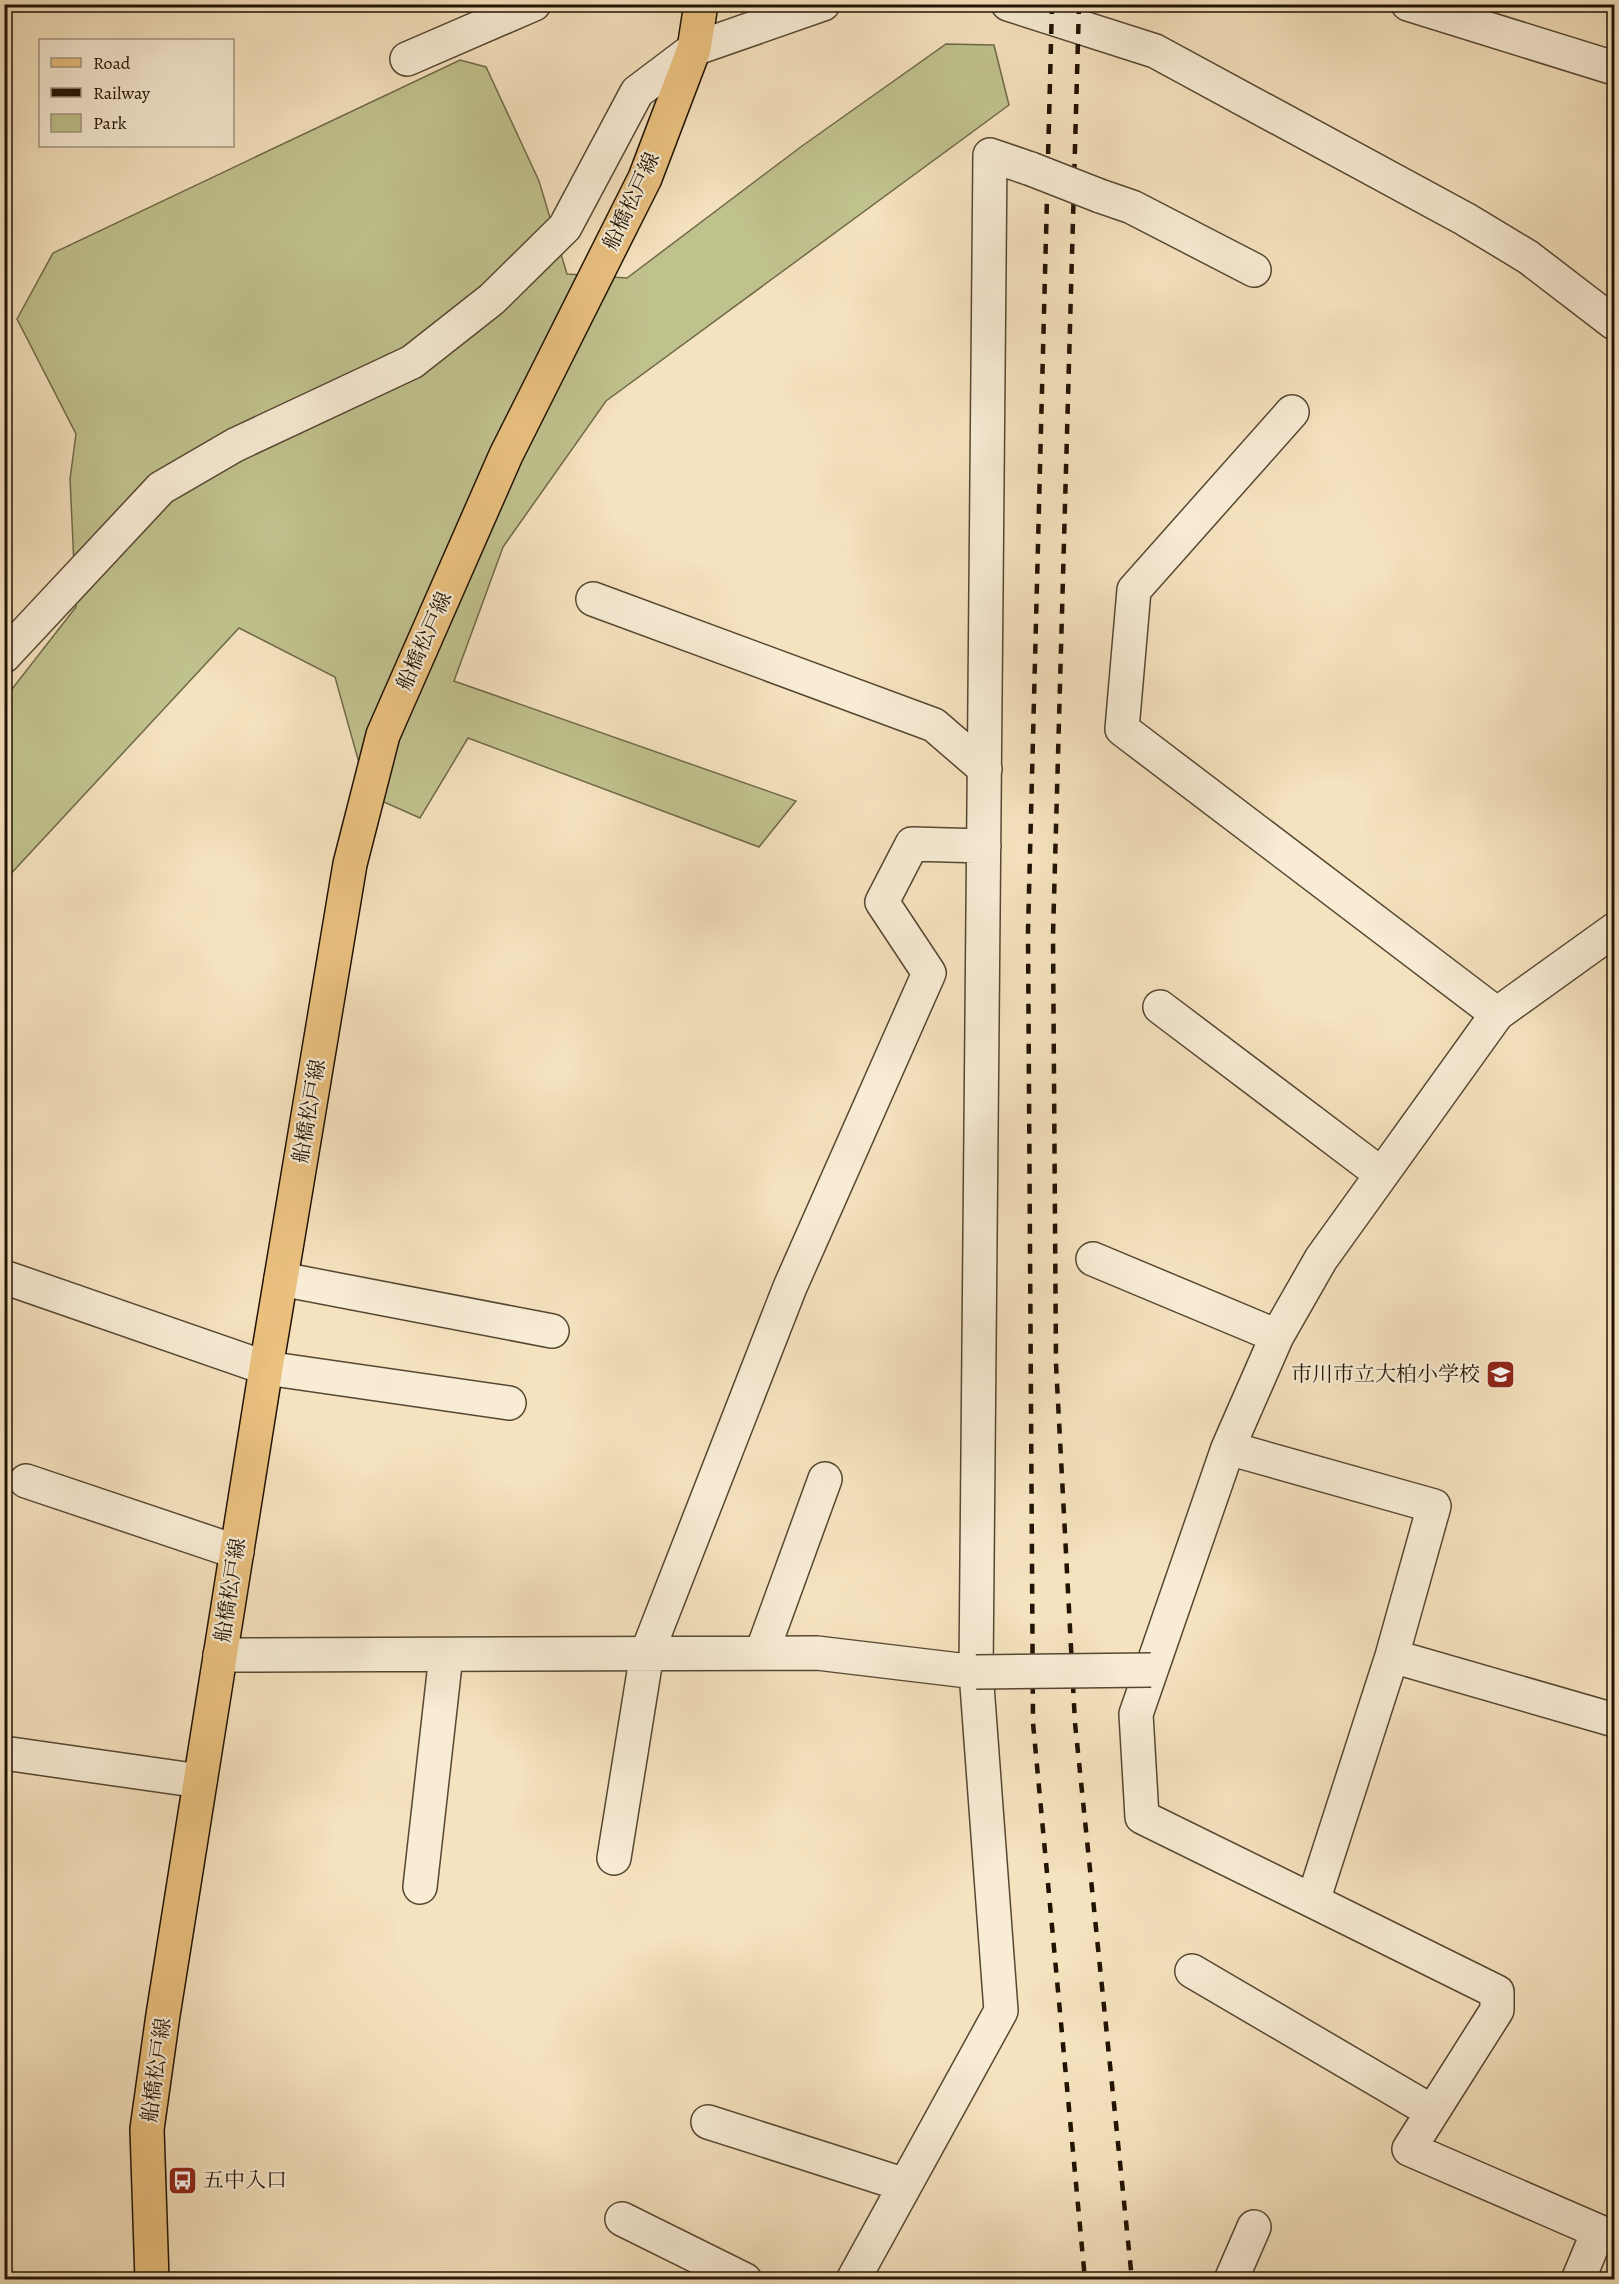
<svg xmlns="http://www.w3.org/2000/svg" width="1619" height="2284" viewBox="0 0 1619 2284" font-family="Alegreya,'Noto Serif JP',serif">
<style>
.green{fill:#c0c28e;stroke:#706a49;stroke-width:1.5}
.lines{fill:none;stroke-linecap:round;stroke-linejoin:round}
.minor-casing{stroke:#564732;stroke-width:36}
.major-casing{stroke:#211304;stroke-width:36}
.minor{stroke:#f8ecd5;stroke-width:33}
.major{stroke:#eac17f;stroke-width:33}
.rail{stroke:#211304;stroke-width:4.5;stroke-dasharray:10 10;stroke-linecap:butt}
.minor-bridge-casing{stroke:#564732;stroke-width:36;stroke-linecap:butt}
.minor-bridge{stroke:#f8ecd5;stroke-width:33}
.labels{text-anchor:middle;stroke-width:4.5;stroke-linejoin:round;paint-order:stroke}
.street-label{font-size:21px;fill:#211304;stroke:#f8ecd5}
.poi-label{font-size:21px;fill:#211304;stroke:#f8ecd5;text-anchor:end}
</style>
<rect width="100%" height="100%" fill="#f5e2be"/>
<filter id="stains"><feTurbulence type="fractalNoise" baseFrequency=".00333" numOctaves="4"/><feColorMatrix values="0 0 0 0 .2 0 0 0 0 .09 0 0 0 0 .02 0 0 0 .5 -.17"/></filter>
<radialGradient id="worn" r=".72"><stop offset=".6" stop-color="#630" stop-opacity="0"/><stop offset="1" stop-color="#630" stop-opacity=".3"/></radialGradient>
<path class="green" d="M946,44L994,45L1009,105L606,401L503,547L454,681L796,801L759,847L468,738L420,818L368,795L335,677L239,628L5,880V698L76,607L70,479L76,434L17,319L53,253L460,60L486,67L539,181L567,274L627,278L802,146Z"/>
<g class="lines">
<defs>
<path id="minor" d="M1008,4L1155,51L1465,219L1528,257L1614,323
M1408,4L1614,68
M407,59L534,4
M1100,196L1132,207L1254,270
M1292,412L1134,590L1122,729L1497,1014L1321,1259L1277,1336L1228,1448L1136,1714L1142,1817L1313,1901L1392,1656L1614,1720
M593,599L934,725L985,769
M4,656L161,488L235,445L412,362L492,299L565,227L637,92L694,49L823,4
M1160,1007L1381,1174
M1497,1014L1614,930
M1093,1259L1277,1336
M4,1277L266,1368L509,1403
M281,1279L552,1331
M1228,1448L1434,1506L1392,1656
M26,1481L237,1552
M762,1652L825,1479
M220,1655L817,1653L976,1672
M4,1753L200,1781
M614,1858L647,1653L790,1287L929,973L882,902L912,844L984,846
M420,1887L446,1655
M1313,1901L1497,1992V2010L1409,2149L1614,2238
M1192,1971L1431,2111
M708,2122L905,2185
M622,2219L745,2280
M853,2280L1001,2011L976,1672L990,155L1031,169
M1231,2280L1254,2227
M1578,2280L1598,2232"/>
<path id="major" d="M152,2280L147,2129L163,2015L266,1368L350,864L383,735L506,455L645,178L694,49L701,4"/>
</defs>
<use href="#minor" class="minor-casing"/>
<use href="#major" class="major-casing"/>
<use href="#minor" class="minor"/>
<use href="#major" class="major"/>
<path class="rail" d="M1052,4L1028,931L1033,1723L1085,2280
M1079,4L1053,935L1056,1364L1075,1723L1132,2280"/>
<defs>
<path id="minor-bridge" d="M1031,169L1100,196
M976,1672L1151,1670"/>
</defs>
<use href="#minor-bridge" class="minor-bridge-casing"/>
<use href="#minor-bridge" class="minor-bridge"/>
</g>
<defs>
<symbol id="school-square" viewBox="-11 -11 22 22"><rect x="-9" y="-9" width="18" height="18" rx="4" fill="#8f2418" stroke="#f8ecd5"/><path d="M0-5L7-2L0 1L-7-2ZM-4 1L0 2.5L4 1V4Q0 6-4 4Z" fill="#fff"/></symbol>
<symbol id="bus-square" viewBox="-11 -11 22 22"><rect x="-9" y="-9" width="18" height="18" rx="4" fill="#8f2418" stroke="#f8ecd5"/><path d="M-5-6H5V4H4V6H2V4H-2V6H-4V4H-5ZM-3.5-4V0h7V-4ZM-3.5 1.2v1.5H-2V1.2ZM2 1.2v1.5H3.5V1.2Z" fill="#fff"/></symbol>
</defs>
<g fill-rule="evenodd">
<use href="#school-square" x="1484" y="1358" width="33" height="33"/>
<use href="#bus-square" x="166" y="2164" width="33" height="33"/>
</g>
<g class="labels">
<g class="street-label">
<text transform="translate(631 201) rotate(-65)" y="7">船橋松戸線</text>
<text transform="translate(424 641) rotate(-66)" y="7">船橋松戸線</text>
<text transform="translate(309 1111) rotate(-80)" y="7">船橋松戸線</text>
<text transform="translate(230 1590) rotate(-81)" y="7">船橋松戸線</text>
<text transform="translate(156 2070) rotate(-82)" y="7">船橋松戸線</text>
</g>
<g class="poi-label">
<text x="1480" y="1381">市川市立大柏小学校</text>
<text x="203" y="2187" text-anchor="start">五中入口</text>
</g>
</g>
<rect width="1619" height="2284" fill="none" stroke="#f5e2be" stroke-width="24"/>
<rect x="6" y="6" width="1607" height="2272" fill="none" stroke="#211304" stroke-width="3"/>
<rect x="12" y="12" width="1595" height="2260" fill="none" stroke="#211304" stroke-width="1.5"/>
<rect x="39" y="39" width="195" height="108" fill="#f8ecd5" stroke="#a29581" stroke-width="1.5"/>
<rect x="51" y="58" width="30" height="9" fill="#eac17f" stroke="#a29581" stroke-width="1.5"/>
<text x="93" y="69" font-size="18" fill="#211304">Road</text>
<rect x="51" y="88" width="30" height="9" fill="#211304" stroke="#a29581" stroke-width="1.5"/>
<text x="93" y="99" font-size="18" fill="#211304">Railway</text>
<rect x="51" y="114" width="30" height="18" fill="#c0c28e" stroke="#a29581" stroke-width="1.5"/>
<text x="93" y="129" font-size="18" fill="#211304">Park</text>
<rect width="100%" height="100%" filter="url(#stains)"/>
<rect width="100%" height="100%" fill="url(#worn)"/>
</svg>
